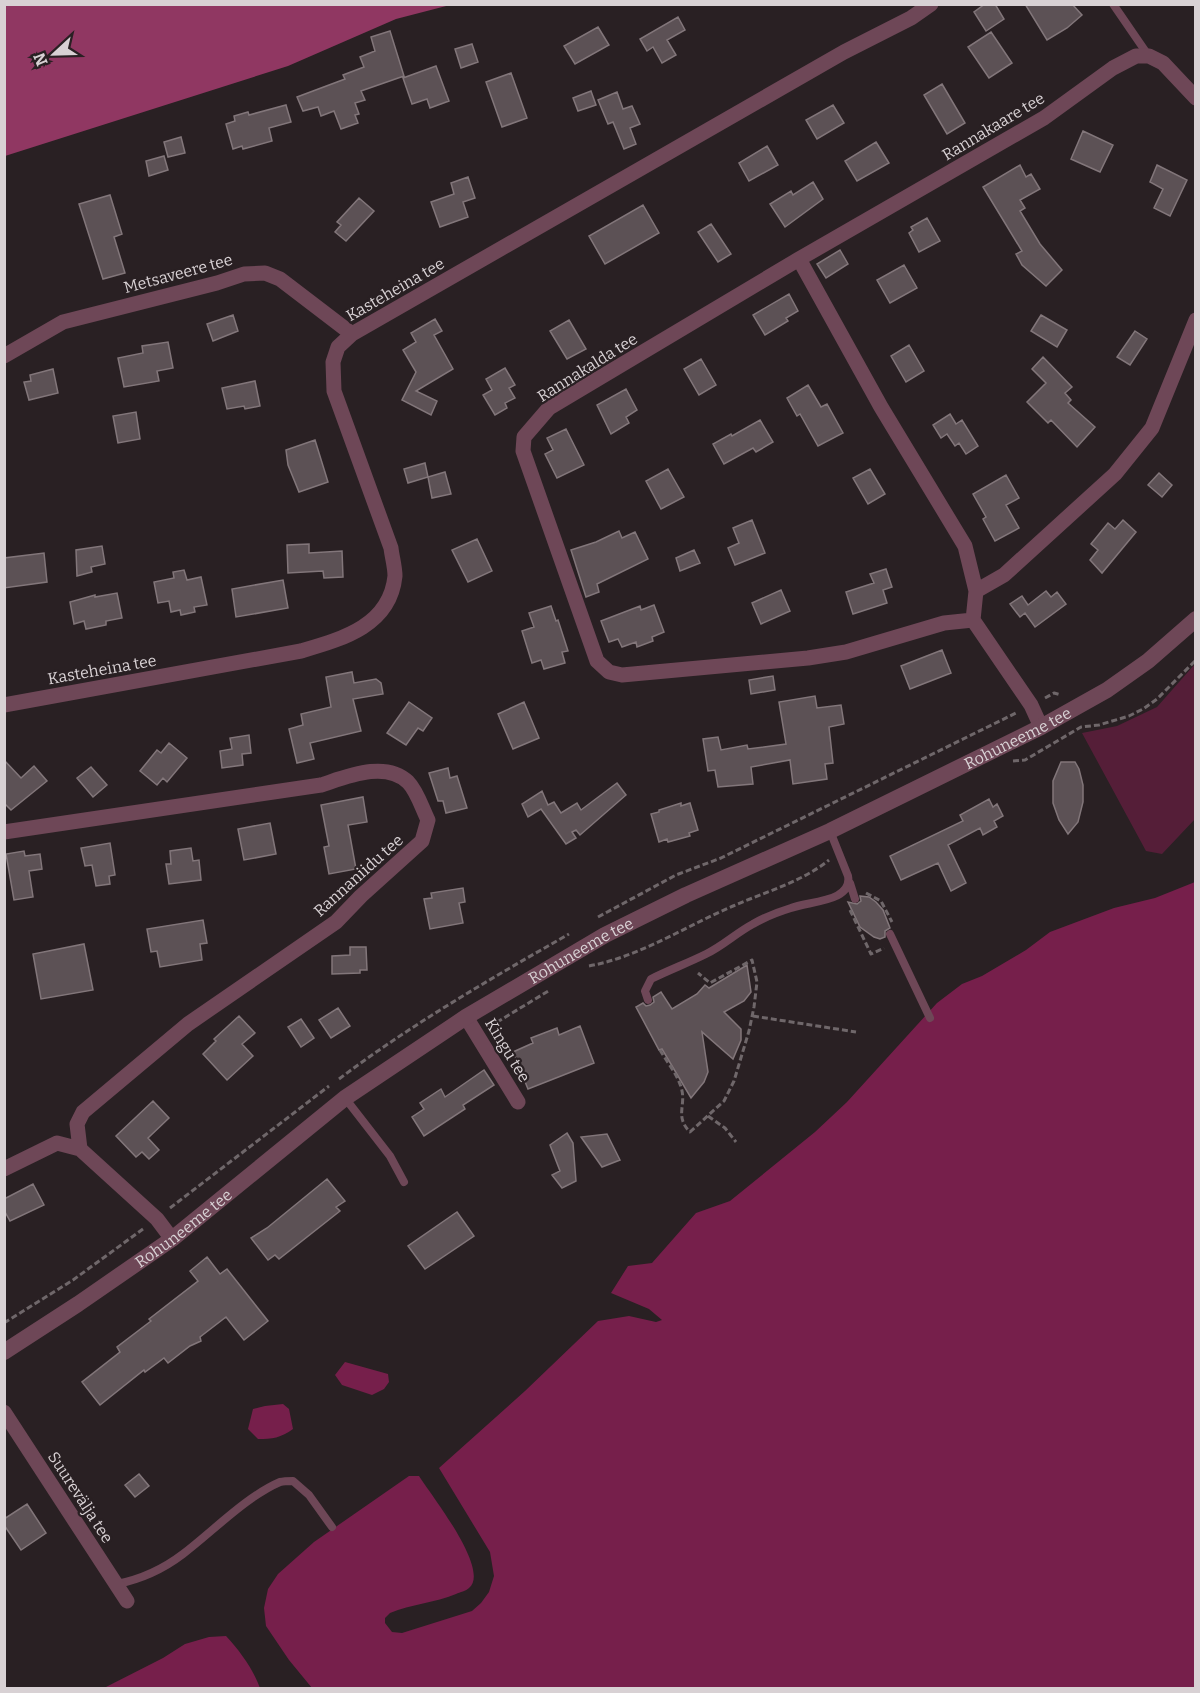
<svg xmlns="http://www.w3.org/2000/svg" width="1200" height="1693" viewBox="0 0 1200 1693" font-family="Bitter,serif">
<style>
.green{fill:#551e38}
.forest{fill:#903762}
.water{fill:#761f4b}
.building{fill:#5c5155;stroke:#82767a;stroke-width:1.5}
.lines{fill:none;stroke-linecap:round;stroke-linejoin:round}
.path{stroke:#6f676a;stroke-width:3;stroke-dasharray:6 3;stroke-linecap:butt}
.service{stroke:#6e4757;stroke-width:8}
.minor{stroke:#6e4757;stroke-width:15}
.tertiary{stroke:#6e4757;stroke-width:16}
.labels{text-anchor:middle;stroke-width:4.5;stroke-linejoin:round;paint-order:stroke}
.street-label{font-size:16px;fill:#d8d1d4;stroke:#292023}
</style>
<rect width="100%" height="100%" fill="#292023"/>
<path class="green" d="M1195,664V819L1162,854L1146,851L1082,733L1117,726L1157,707Z"/>
<path class="forest" d="M5,4H450V5L396,19L288,66L5,156Z"/>
<path class="water" d="M1195,882V1688H312L289,1660L266,1626L264,1608L268,1589L278,1574L314,1542L409,1476H419C431,1495 491,1570 469,1588C466,1591 460,1592 456,1594C435,1603 411,1604 390,1613L385,1618V1623L392,1632L402,1633L472,1611L481,1603L489,1592L494,1576L490,1552L439,1468L525,1391L598,1321L629,1316L656,1322L662,1320L649,1309L611,1293L628,1266L652,1263L696,1213L730,1201L815,1132L847,1102L937,1003L962,984L982,976L1026,950L1050,932L1114,908L1155,898Z
M345,1362L388,1374L389,1382L384,1389L372,1395L342,1385L335,1375Z
M283,1404L289,1409L293,1429C281,1438 272,1439 258,1439L248,1429L253,1409L265,1406Z
M226,1636C240,1651 253,1669 260,1688H104L163,1658L185,1644L209,1637Z"/>
<path class="building" d="M985,4H995L1004,19L986,31L974,12Z
M1025,4H1072L1082,15L1067,28L1047,40Z
M678,17L685,30L667,40L676,55L662,63L653,47L647,51L640,39Z
M598,27L609,45L575,64L564,46Z
M390,31L404,76L361,91L365,100L355,103L359,114L355,115L358,123L341,129L334,111L321,116L318,107L303,111L297,97L345,79L343,75L364,67L360,57L375,51L371,37Z
M991,32L1012,63L989,78L968,47Z
M472,44L478,62L461,68L455,49Z
M436,66L449,101L430,108L427,99L412,104L403,78Z
M511,73L527,118L502,127L486,82Z
M942,84L965,123L947,134L924,95Z
M591,91L596,105L578,111L573,98Z
M617,92L623,109L632,106L640,124L630,128L636,144L624,149L613,122L608,124L598,100Z
M286,105L291,122L269,128L272,141L243,149L242,146L233,149L226,124L235,121L234,116L248,112L249,115Z
M833,105L844,123L817,139L806,120Z
M1083,131L1113,145L1100,172L1071,159Z
M181,137L185,153L168,157L164,142Z
M876,142L889,163L857,181L845,161Z
M767,146L778,165L749,181L739,163Z
M164,156L168,170L149,176L146,161Z
M1020,165L1026,177L1031,174L1040,189L1020,200L1025,208L1020,211L1040,244L1062,270L1046,286L1022,265L1016,254L1022,251L983,187Z
M1157,165L1187,180L1170,216L1154,208L1163,189L1150,182Z
M468,177L475,198L463,202L468,217L440,227L431,202L454,194L451,183Z
M813,182L823,199L785,227L770,204L791,191L793,195Z
M110,195L122,234L114,237L125,273L103,279L79,204Z
M359,198L374,211L346,241L335,232L341,225L337,222Z
M643,205L659,233L605,264L589,236Z
M927,218L940,241L919,252L909,233L913,230L911,227Z
M711,224L731,254L718,262L698,232Z
M840,250L848,264L826,278L817,264Z
M904,265L917,288L890,303L877,280Z
M789,294L798,311L786,318L788,321L765,335L753,315Z
M233,315L238,331L213,341L207,324Z
M1041,315L1067,330L1057,347L1031,331Z
M435,319L442,331L434,335L453,369L416,391L437,401L431,415L402,400L416,372L403,350L416,342L411,333Z
M569,320L586,349L567,359L550,331Z
M1135,331L1147,339L1130,365L1117,357Z
M168,342L173,368L157,371L159,381L124,387L118,358L143,353L142,346Z
M909,345L924,371L906,382L891,356Z
M1043,357L1072,387L1065,393L1071,400L1068,403L1095,427L1077,447L1051,420L1048,423L1027,402L1046,383L1032,369Z
M701,359L716,385L699,395L684,369Z
M505,368L515,385L509,388L515,398L505,403L507,408L495,415L483,395L492,390L486,379Z
M53,369L58,393L29,400L24,382L31,381L30,375Z
M255,381L260,406L245,409L244,406L227,409L222,388Z
M808,385L821,407L827,404L843,433L818,446L800,414L797,416L787,398Z
M626,389L637,410L626,417L629,423L611,434L597,405Z
M136,412L140,439L118,443L113,416Z
M950,414L956,424L962,420L978,446L966,454L959,443L955,446L947,434L941,438L933,425Z
M760,420L773,442L756,452L753,448L724,464L713,444L731,434L732,436Z
M566,429L584,465L557,478L545,454L553,450L547,438Z
M315,440L328,482L299,492L288,465L286,450Z
M425,463L428,477L408,483L404,469Z
M668,469L684,497L661,509L646,481Z
M870,469L885,494L868,504L853,478Z
M445,472L451,494L432,498L428,477Z
M1159,473L1172,485L1162,497L1148,485Z
M1006,475L1019,498L1006,505L1019,528L995,541L983,519L986,517L973,494Z
M752,520L765,553L735,565L728,548L739,543L733,528Z
M1123,520L1136,532L1102,573L1090,560L1098,550L1091,544L1108,523L1115,529Z
M619,531L622,538L635,532L648,559L597,584L599,592L586,597L571,550L596,542Z
M477,539L492,571L468,582L452,550Z
M309,544V553L342,551L343,577L324,578L323,571L288,573L287,545Z
M102,546L105,564L91,567L92,572L77,576L76,550Z
M694,550L700,563L680,571L676,558Z
M44,553L47,582L4,588V558Z
M886,569L892,587L883,590L887,603L853,614L846,592L874,583L870,574Z
M184,570L187,580L201,577L207,605L194,607L195,612L181,615L180,610L171,612L169,601L158,603L154,582L174,578L173,572Z
M283,580L288,608L236,617L232,589Z
M781,590L790,611L761,624L752,603Z
M1046,591L1051,597L1057,592L1066,604L1035,627L1025,613L1020,617L1010,604L1022,596L1028,605Z
M117,593L122,618L106,621V625L86,629L84,621L74,624L70,602L95,595V597Z
M654,605L664,632L652,637L653,641L637,647L636,642L622,647L618,639L609,642L601,621L640,606L641,610Z
M551,606L556,621L558,620L568,651L562,652L565,663L544,669L541,660L532,663L522,631L534,627L529,613Z
M942,650L951,673L910,689L901,666Z
M352,672L354,683L376,679L381,683L383,694L353,699L361,731L310,743L314,759L297,763L289,729L303,725L301,714L331,707L326,677Z
M773,676L775,690L751,694L749,680Z
M815,696L817,708L841,705L844,724L829,727L833,763L825,764L827,779L793,784L790,760L751,767L753,784L718,787L715,770L708,771L703,739L718,737L721,750L747,745L748,749L786,744L779,702Z
M409,702L432,718L423,731L418,728L406,745L387,733Z
M524,702L539,738L513,749L498,714Z
M249,735L251,753L242,754L243,765L222,768L220,751L232,749L230,738Z
M169,743L187,758L167,782L163,778L157,785L140,771L157,750L161,753Z
M4,760L21,778L34,766L47,781L11,810L4,803Z
M1061,762H1075L1079,769L1083,785V802L1078,822L1068,834L1059,820L1053,803V781Z
M91,767L107,785L93,797L77,778Z
M448,768L450,778L457,776L467,808L446,813L443,801H438L429,773Z
M617,783L626,795L580,835L576,830L572,832L576,838L566,844L541,809L528,817L522,804L542,791L548,805L554,802L561,813L577,803L581,810Z
M363,797L367,822L348,825L356,869L329,874L324,847L329,846L321,805Z
M989,799L993,807L997,804L1003,816L994,821L997,827L983,835L980,828L948,845L966,883L951,891L938,863L901,880L890,856L963,821L960,815Z
M681,803V806L690,803L698,830L689,833L690,836L668,842L667,839L659,842L651,814L659,812V810Z
M270,823L276,854L244,860L238,829Z
M110,843L115,875L109,876L110,884L96,886L92,865L85,866L81,848Z
M191,848L193,861L199,860L201,880L169,884L166,864H171L170,851Z
M24,851L25,856L40,854L42,869L29,871L33,897L14,900L6,854Z
M463,888L465,902L459,903L463,923L430,929L424,899L432,898L431,893Z
M860,896L869,897L876,902L883,910L890,928L885,931V937L880,939L874,937L860,927L848,902L857,904L861,901Z
M203,920L207,943L200,944L202,960L160,967L157,951L151,952L147,929Z
M84,944L93,990L41,999L33,954Z
M350,947H366L367,970H360V973L332,974V956L350,955Z
M747,965L751,992L744,1001L724,1012L741,1029V1040L733,1059L702,1032L708,1072L704,1082L691,1098L662,1049L659,1050L636,1007L643,1003L646,1006L650,1005L654,1002L653,997L661,992L672,1009L697,994L705,985L709,988Z
M338,1008L350,1026L331,1038L319,1020Z
M239,1016L255,1033L242,1044L253,1056L227,1080L203,1054L216,1041L214,1039Z
M301,1019L314,1038L301,1047L288,1027Z
M580,1026L594,1063L528,1089L513,1052L533,1043L531,1038L557,1028L559,1035Z
M484,1070L494,1085L463,1105L465,1109L424,1136L412,1117L424,1109L420,1103L441,1089L445,1097Z
M153,1101L169,1118L148,1138L159,1150L149,1159L142,1152L136,1157L116,1136Z
M567,1133L573,1143L576,1181L562,1188L552,1175L560,1171L550,1145Z
M607,1134L620,1160L602,1167L581,1137Z
M327,1179L345,1201L336,1207L340,1211L279,1259L275,1255L268,1260L251,1238L267,1228Z
M33,1184L44,1205L10,1221L4,1210V1199Z
M457,1212L474,1236L425,1269L408,1246Z
M207,1257L220,1274L227,1269L268,1321L244,1340L226,1317L200,1337L201,1341L190,1346L168,1363L164,1358L145,1372L144,1370L100,1405L82,1382L120,1352L117,1347L151,1321L149,1319L198,1281L190,1271Z
M139,1474L149,1486L135,1497L125,1485Z
M27,1504L46,1533L21,1550L4,1525V1519Z"/>
<g class="lines">
<path class="path" d="M1045,698L1054,693L1061,695
M1013,761L1025,760L1081,727L1099,725L1129,716L1143,709L1157,699L1196,660
M866,893L881,901L892,922
M850,910L871,954L884,948
M598,917L676,875L721,858L1018,712
M589,966C639,957 686,926 733,906C765,892 802,882 829,860
M753,1016L856,1032
M489,1027L550,990
M660,1050C667,1062 677,1074 681,1087C687,1105 674,1116 690,1132L724,1101L734,1081L749,1031L754,1007L757,982L752,960L710,983L698,973
M339,1079C412,1024 490,979 569,934
M708,1116L725,1128L736,1142
M170,1208L329,1086
M4,1323L73,1280L143,1229"/>
<path class="service" d="M1113,4L1148,55
M850,883L855,899
M890,934L930,1018
M648,1000L645,991L651,979C669,970 688,963 706,954C723,946 736,933 753,924C765,917 778,912 791,908C809,901 853,902 848,876L830,831
M345,1098L390,1156L404,1182
M117,1584C142,1579 162,1570 183,1554C212,1532 247,1496 280,1482C284,1481 289,1481 293,1481L309,1495L332,1527"/>
<path class="minor" d="M799,259L1044,118L1113,68L1136,56H1149L1163,63L1196,98
M4,356L63,322L217,283L244,274L265,273L280,279L352,334
M976,591L1004,575L1115,474L1152,428L1196,320
M973,620L944,623L846,652L808,658L622,675L609,672L597,661L523,451L524,437L549,408L799,259L881,407L965,546L976,591L973,620L1031,705L1041,727
M4,705L301,651C342,639 390,626 395,576C395,567 392,557 391,548L334,391L333,362L338,347L352,334L844,52L911,18L931,4
M4,832L321,785C346,777 385,760 408,782C417,791 422,808 428,820L422,841L361,896L336,922L188,1024L83,1112L77,1124L80,1149
M466,1017L518,1102
M4,1169L57,1143L80,1149L157,1219L172,1239
M4,1412L127,1601"/>
<path class="tertiary" id="s1" d="M4,1352L78,1304L172,1239L345,1098L466,1017L605,935L686,895L830,831L1041,727L1107,690L1148,661L1196,619"/>
</g>
<g class="labels">
<g class="street-label">
<text transform="translate(993 126) rotate(-31)" y="6">Rannakaare tee</text>
<text transform="translate(178 273) rotate(-15)" y="6">Metsaveere tee</text>
<text transform="translate(395 289) rotate(-30)" y="6">Kasteheina tee</text>
<text transform="translate(587 367) rotate(-32)" y="6">Rannakalda tee</text>
<text transform="translate(102 669) rotate(-10)" y="6">Kasteheina tee</text>
<text dy="6" stroke="none"><textPath href="#s1" startOffset="1190">Rohuneeme tee</textPath></text>
<text transform="translate(358 875) rotate(-42)" y="6">Rannaniidu tee</text>
<text dy="6" stroke="none"><textPath href="#s1" startOffset="704">Rohuneeme tee</textPath></text>
<text transform="translate(508 1050) rotate(59)" y="6">Kingu tee</text>
<text dy="6" stroke="none"><textPath href="#s1" startOffset="218">Rohuneeme tee</textPath></text>
<text transform="translate(81 1497) rotate(57)" y="6">Suurevälja tee</text>
</g>
</g>
<rect width="1200" height="1693" fill="none" stroke="#d8d1d4" stroke-width="12"/>
<g transform="translate(54 54) rotate(248)" stroke="#292023" stroke-width="4.5" paint-order="stroke">
<path d="M0-4.5L10 22L0 15L-10 22Z" fill="#d8d1d4"/>
<text y="-9" font-size="16" font-weight="bold" text-anchor="middle" fill="#d8d1d4">N</text>
</g>
</svg>
